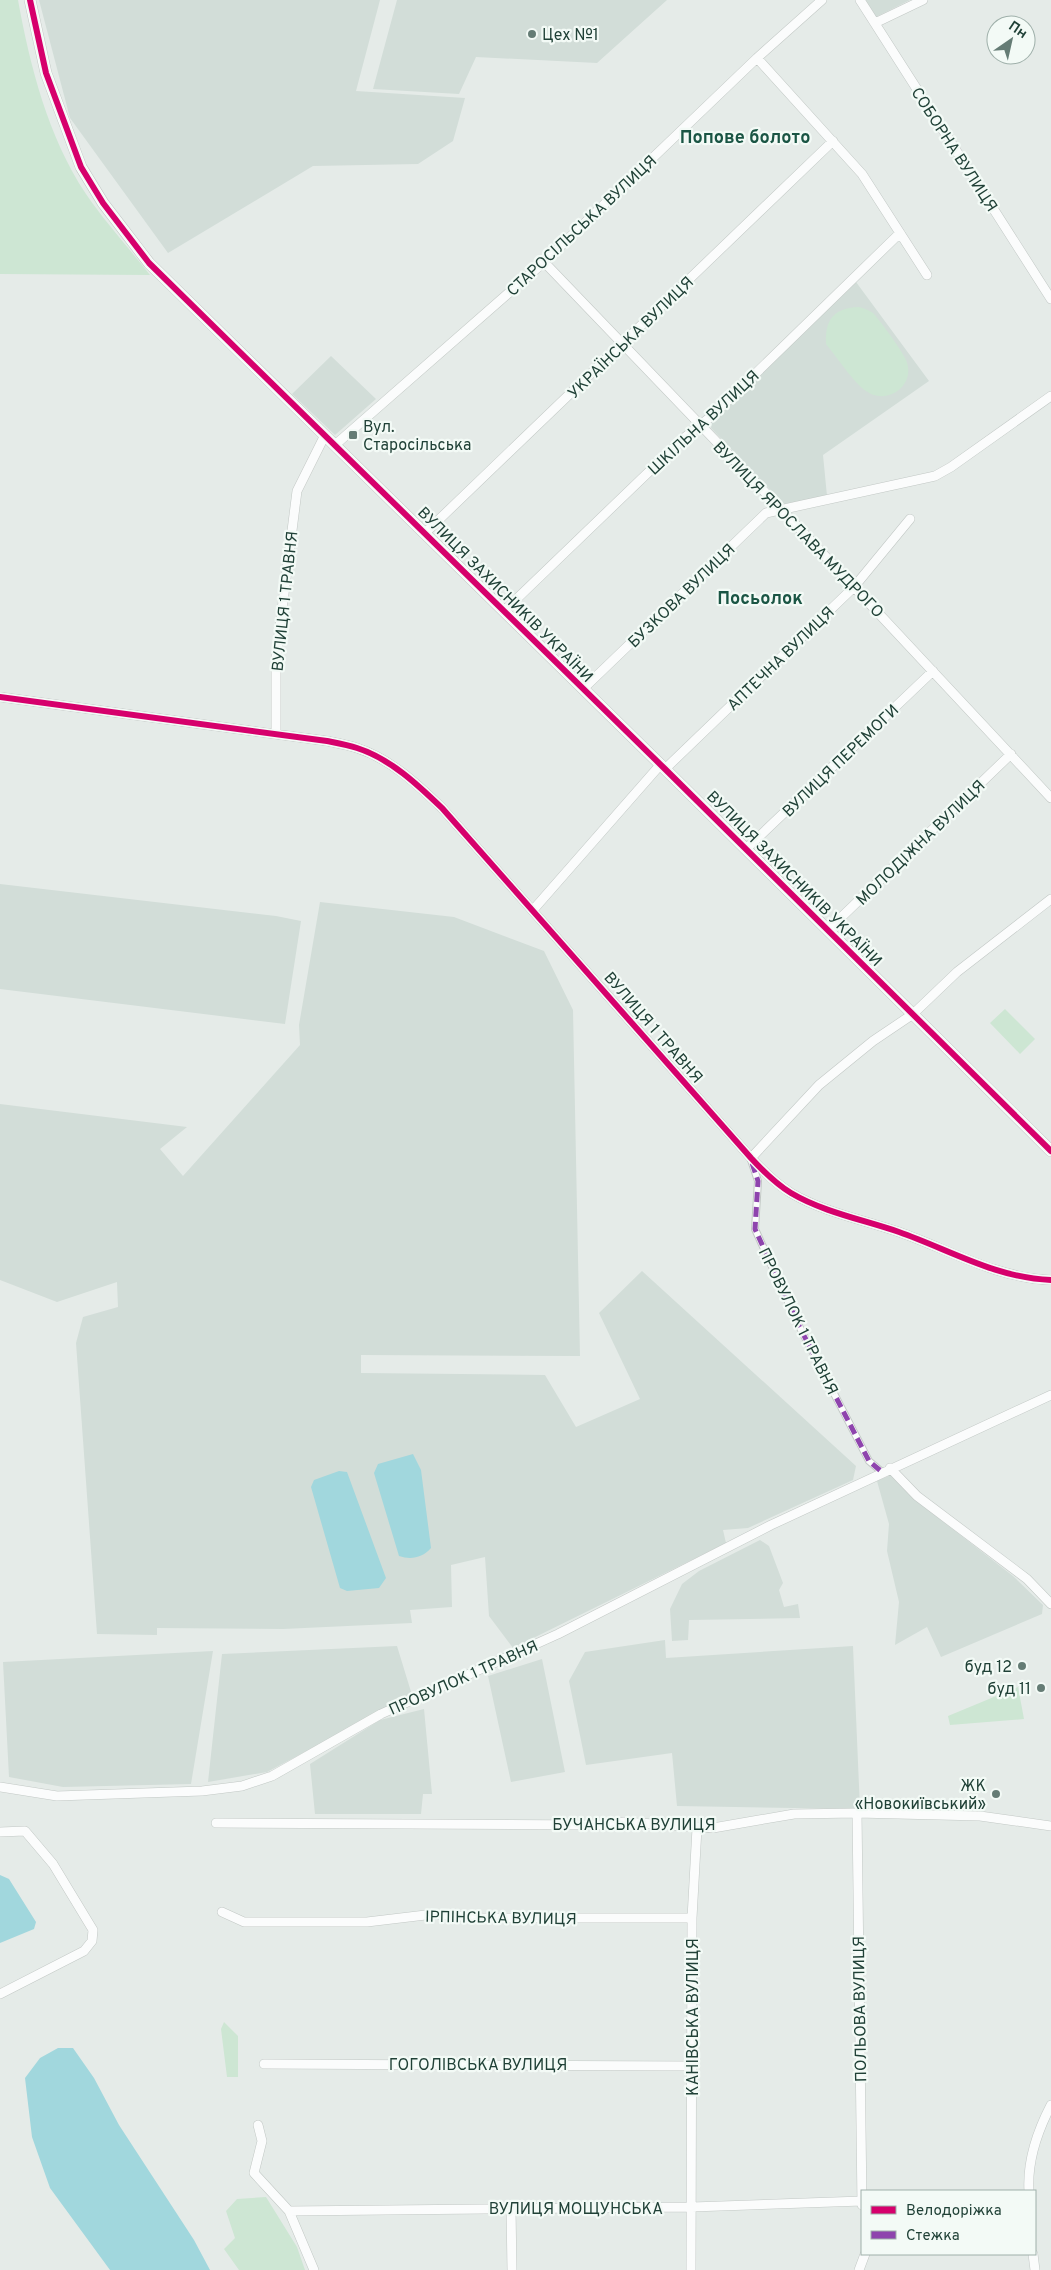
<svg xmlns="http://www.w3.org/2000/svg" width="1051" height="2270" viewBox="0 0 1051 2270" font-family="Overpass,sans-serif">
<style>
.built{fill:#d2ddd8}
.green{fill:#cde6d3}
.water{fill:#a1d7dd}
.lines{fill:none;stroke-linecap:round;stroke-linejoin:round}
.pedestrian-casing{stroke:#c2c8c5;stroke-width:8}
.minor-casing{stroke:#c2c8c5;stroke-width:10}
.tertiary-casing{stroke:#c2c8c5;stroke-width:12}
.pedestrian{stroke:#fbfcfc;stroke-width:6}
.minor{stroke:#fbfcfc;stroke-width:9}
.tertiary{stroke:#fbfcfc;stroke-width:11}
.quiet{stroke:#8e44ad;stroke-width:5;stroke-dasharray:10 5;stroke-linecap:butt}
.cycleway-casing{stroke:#f3faf6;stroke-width:9}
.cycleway{stroke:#d6006c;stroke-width:6}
.poi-dot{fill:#657c75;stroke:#f3faf6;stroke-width:2}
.labels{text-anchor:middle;stroke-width:4.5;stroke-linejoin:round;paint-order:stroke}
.poi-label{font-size:16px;fill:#204137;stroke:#f3faf6;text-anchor:end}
.street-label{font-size:16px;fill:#204137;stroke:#f3faf6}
.neighbourhood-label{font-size:18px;font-weight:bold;fill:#1a5544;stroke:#f3faf6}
</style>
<rect width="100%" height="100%" fill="#e5ebe8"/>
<path class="built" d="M39,0H380L356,91L465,98L453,141L418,164L313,166L168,253L70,118Z
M397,0H667L597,63L476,57L459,94L373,89Z
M864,0H910L874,18Z
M856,282L929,381L823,455L827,496L784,504L711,428L713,419Z
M331,356L376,399L335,435L292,394Z
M0,884L276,916L301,921L285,1024L0,989Z
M320,902L454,917L544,951L573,1010L580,1356L361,1355V1373L545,1375L576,1427L640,1399L599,1313L642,1271L856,1466L853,1480L748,1528L723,1530L726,1543L513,1648L489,1616L485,1557L451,1565L452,1607L410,1610L412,1623L283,1629L157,1628V1635L97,1634L76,1343L83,1317L118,1307L117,1282L57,1302L0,1280V1104L187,1127L160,1149L183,1176L300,1045L299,1025Z
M891,1475L914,1499L1013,1576L1043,1605L1042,1614L941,1657L927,1627L895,1645L899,1602L887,1551L889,1524L877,1481Z
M760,1540L769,1546L783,1583L779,1590L784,1607L798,1604L800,1618L689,1620L688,1640L672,1641L670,1609L682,1584L699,1571Z
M665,1640L666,1658L853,1646L860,1809L677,1806L672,1753L586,1765L569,1681L585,1652Z
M397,1646L412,1695L267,1772L208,1782L222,1654Z
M213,1651L191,1784L63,1787L9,1777L3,1662Z
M542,1659L565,1772L511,1782L488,1676Z
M424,1709L432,1794H423L421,1814H315L310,1764L380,1720Z"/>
<path class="green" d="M0,0H18C30,66 48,137 86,194C105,222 129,248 150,275L0,274Z
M859,307C863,308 869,310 873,313C879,319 903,352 906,360C917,386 886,406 866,391C854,383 836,356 826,344C825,319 834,308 859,307Z
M1005,1009L1035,1039L1020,1054L990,1023Z
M1018,1687L1024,1719L950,1725L948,1716Z
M224,2022L238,2036V2077H227L221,2029Z
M266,2197L297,2247L305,2270H239L224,2249L235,2238L226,2211L237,2199Z"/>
<path class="water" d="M413,1454L421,1470L431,1548C422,1558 411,1560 399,1556L374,1473L378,1464Z
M339,1471L347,1472L386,1578L379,1588L347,1591L340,1588L311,1487L314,1480Z
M0,1875L9,1879L36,1922L34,1929L0,1943Z
M58,2048H73L94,2078L119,2125L194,2240L210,2270H110L50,2188L32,2137L25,2078L40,2058Z"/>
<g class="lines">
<defs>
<path id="pedestrian" d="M751,1160L758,1181L755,1229L798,1324L869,1461L882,1472"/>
<path id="minor" d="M860,0L1051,299
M875,23L923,0
M757,58L862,174L927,275
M544,262L783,511L1051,798
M425,533L833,141
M504,611L684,438L713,415L900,233
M583,689L766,513L935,476L951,467L1051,396
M0,697L327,741C337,743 348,745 357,748C391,759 418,785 442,808L751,1158C763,1171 776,1184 791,1193C823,1212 864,1220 899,1232C950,1250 996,1278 1051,1280
M276,734V657L297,491L325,435L335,445L544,262L757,58L822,0
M665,769L854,587L910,519
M746,849L933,671
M533,910L661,764
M828,930L1011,754
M751,1158L819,1085L873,1041L913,1014L957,972L1051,899
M890,1468L917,1496L1027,1579L1051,1604
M0,1787L57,1796L202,1791L242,1786L272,1776L381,1714L558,1634L771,1525L1051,1395
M857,1813L862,2205
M216,1823L600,1825L624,1822L713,1828L794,1814L857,1813L980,1816L1051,1826
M0,1832L25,1831L53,1864L93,1930L92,1941L84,1951L0,1994
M222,1912L244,1922H367L434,1914L483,1918H692
M264,2064L691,2066
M258,2125L262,2141L254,2173L289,2211L314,2270
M1029,2191C1027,2160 1037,2132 1051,2105
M511,2209L512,2270
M289,2211L692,2207L862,2201
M1033,2254L1035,2270
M691,2270L692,1918L697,1828
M859,2270L865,2254"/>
<path id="tertiary" d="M30,0L46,73L81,167L103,203L149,263L665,769L1051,1151"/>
</defs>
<use href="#pedestrian" class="pedestrian-casing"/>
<use href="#minor" class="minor-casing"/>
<use href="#tertiary" class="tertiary-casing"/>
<use href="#pedestrian" class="pedestrian"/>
<use href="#minor" class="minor"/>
<use href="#tertiary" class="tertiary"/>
<path class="quiet" d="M752,1163L758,1181L755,1229L798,1324L869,1461L882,1472"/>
<defs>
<path id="cycleway" d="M30,0L46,73L81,167L103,203L149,263L665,769L1051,1151
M0,697L327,741C337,743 348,745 357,748C391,759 418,785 442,808L751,1158C763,1171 776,1184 791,1193C823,1212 864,1220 899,1232C950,1250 996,1278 1051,1280"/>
</defs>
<use href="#cycleway" class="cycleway-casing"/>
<use href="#cycleway" class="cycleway"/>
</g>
<g class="poi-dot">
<circle cx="532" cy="34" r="5"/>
<rect x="348" y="430" width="10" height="10" rx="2.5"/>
<circle cx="1022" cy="1666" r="5"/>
<circle cx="1041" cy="1688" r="5"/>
<circle cx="996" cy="1794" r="5"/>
</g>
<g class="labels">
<g class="poi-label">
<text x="542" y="40" text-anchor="start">Цех №1</text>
<text x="363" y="432" text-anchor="start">Вул.<tspan x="363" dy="18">Старосільська</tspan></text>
<text x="1012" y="1672">буд 12</text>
<text x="1031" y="1694">буд 11</text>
<text x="986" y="1791">ЖК<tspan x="986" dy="18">«Новокиївський»</tspan></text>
</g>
<g class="street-label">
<text transform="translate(955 149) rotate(57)" y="6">СОБОРНА ВУЛИЦЯ</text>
<text transform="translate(581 225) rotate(-43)" y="6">СТАРОСІЛЬСЬКА ВУЛИЦЯ</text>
<text transform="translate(630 337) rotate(-44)" y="6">УКРАЇНСЬКА ВУЛИЦЯ</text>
<text transform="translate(703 422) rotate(-43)" y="6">ШКІЛЬНА ВУЛИЦЯ</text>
<text transform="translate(799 529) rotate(46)" y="6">ВУЛИЦЯ ЯРОСЛАВА МУДРОГО</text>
<text transform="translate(506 594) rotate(45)" y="6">ВУЛИЦЯ ЗАХИСНИКІВ УКРАЇНИ</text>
<text transform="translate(681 595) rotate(-44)" y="6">БУЗКОВА ВУЛИЦЯ</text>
<text transform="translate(284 601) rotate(-84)" y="6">ВУЛИЦЯ 1 ТРАВНЯ</text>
<text transform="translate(780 658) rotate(-44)" y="6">АПТЕЧНА ВУЛИЦЯ</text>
<text transform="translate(840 760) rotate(-44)" y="6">ВУЛИЦЯ ПЕРЕМОГИ</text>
<text transform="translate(920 842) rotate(-44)" y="6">МОЛОДІЖНА ВУЛИЦЯ</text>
<text transform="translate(795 878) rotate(45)" y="6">ВУЛИЦЯ ЗАХИСНИКІВ УКРАЇНИ</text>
<text transform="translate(654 1027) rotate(49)" y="6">ВУЛИЦЯ 1 ТРАВНЯ</text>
<text transform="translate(799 1321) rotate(64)" y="6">ПРОВУЛОК 1 ТРАВНЯ</text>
<text transform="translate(463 1677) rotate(-24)" y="6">ПРОВУЛОК 1 ТРАВНЯ</text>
<text x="634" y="1830">БУЧАНСЬКА ВУЛИЦЯ</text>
<text transform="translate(501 1917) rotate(1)" y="6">ІРПІНСЬКА ВУЛИЦЯ</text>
<text transform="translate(859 2009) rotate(-91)" y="6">ПОЛЬОВА ВУЛИЦЯ</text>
<text transform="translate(692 2017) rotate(-90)" y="6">КАНІВСЬКА ВУЛИЦЯ</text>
<text x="478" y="2070">ГОГОЛІВСЬКА ВУЛИЦЯ</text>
<text x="576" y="2214">ВУЛИЦЯ МОЩУНСЬКА</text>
</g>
<g class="neighbourhood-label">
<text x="745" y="143">Попове болото</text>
<text x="760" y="604">Посьолок</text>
</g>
</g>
<rect x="861" y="2190" width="175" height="65" fill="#f3faf6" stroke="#9fb0aa"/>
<rect x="871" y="2206" width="25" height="8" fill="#d6006c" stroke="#9fb0aa"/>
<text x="906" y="2215" font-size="15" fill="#204137">Велодоріжка</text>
<rect x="871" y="2231" width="25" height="8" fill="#8e44ad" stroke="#9fb0aa"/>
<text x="906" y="2240" font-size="15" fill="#204137">Стежка</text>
<g transform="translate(1011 40) rotate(34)"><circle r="24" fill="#f3faf6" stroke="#9fb0aa"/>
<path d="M0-4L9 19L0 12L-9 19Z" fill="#657c75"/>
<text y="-8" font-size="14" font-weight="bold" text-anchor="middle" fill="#204137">Пн</text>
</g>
</svg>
